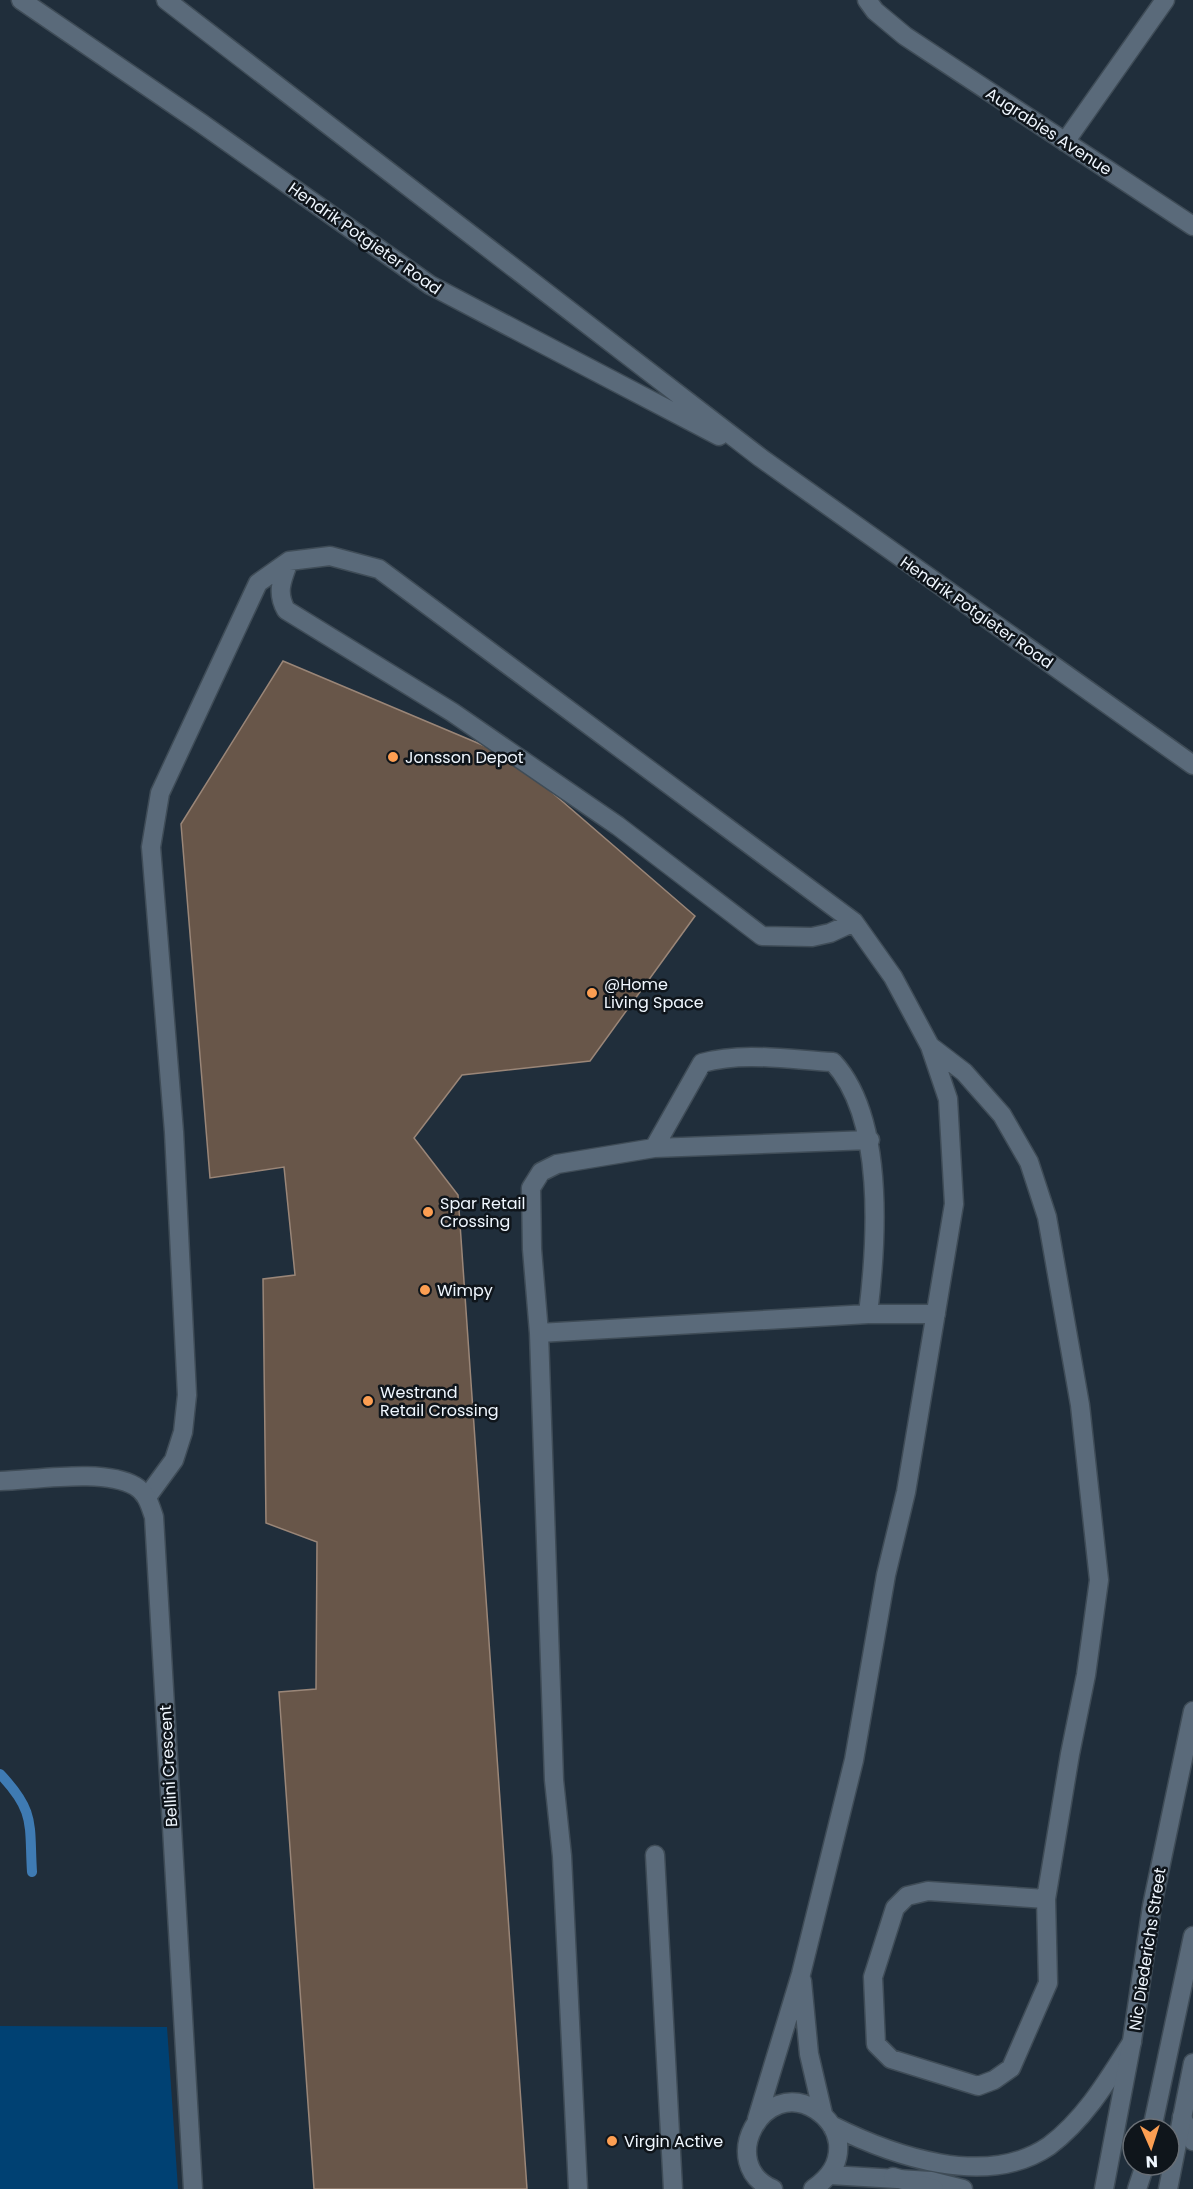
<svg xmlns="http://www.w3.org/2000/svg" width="1193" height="2189" viewBox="0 0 1193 2189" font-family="Poppins,sans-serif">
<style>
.green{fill:#004173}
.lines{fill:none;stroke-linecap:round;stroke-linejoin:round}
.stream{stroke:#3f7bb3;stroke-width:10}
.building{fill:#685649;stroke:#9a8678;stroke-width:1.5}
.lane-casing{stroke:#3f4c57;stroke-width:21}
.street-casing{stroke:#3f4c57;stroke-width:21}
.secondary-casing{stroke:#3f4c57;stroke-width:21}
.lane{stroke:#5a6a7a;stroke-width:18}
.street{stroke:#5a6a7a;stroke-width:18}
.secondary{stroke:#5a6a7a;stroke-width:18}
.poi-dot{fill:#fc9e52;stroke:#0f151b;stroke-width:2}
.labels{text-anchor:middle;stroke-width:5;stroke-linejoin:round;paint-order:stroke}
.street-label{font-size:16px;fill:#eff6fe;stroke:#0f151b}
.poi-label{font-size:16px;fill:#eff6fe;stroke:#0f151b;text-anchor:start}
</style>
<rect width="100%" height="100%" fill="#202e3b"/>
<path class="green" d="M0,2026L167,2027L178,2189H0Z"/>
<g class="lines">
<path class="stream" d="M0,1774C36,1812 29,1824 32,1872"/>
</g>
<path class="building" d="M283,661L511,757L695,916L590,1061L462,1075L414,1138L458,1195L527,2189H314L279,1692L316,1689L317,1542L266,1523L263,1279L295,1275L284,1167L210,1178L181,824Z"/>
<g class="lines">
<defs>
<path id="lane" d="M289,561C282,580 276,592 286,610L452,712L618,826L762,936L812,937L830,933L854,922
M930,1046L964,1072L1002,1115L1029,1162L1047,1217L1080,1405L1099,1580L1086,1675L1070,1754L1046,1899L1048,1983L1011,2068L994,2080L978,2086L891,2059L876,2044L873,1977L895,1908L907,1896L928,1891L1046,1899
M654,1148L870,1140
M539,1333L868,1314H936
M147,1497L174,1460L183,1432L187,1395L174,1132L151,847L160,793L258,583L289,561L330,556L379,569L854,922L893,977L930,1046L948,1099L954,1204L906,1492L886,1575L854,1760L801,1974L757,2119
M655,1855L673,2189
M802,1981L809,2054L823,2114
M1182,2117L1193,2141
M831,2125C893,2156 986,2189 1049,2146C1085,2119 1108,2080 1132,2042
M830,2175L931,2181L963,2189
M578,2189L562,1856L554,1780L539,1333L532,1249L531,1188L541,1172L557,1164L654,1148L702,1063C743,1051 792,1060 833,1062C885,1118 877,1241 868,1314
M773,2189C716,2165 763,2076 816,2110C828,2118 836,2129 838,2143C840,2164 829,2178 813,2189"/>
<path id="street" d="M867,0L875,11L905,36L1193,226
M1065,142L1165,0
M0,1481C36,1480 104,1468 135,1486C147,1493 150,1505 154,1517L193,2189"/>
<path id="secondary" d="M21,0L201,123L430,285L719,436
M166,0L761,458L1193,765
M1152,2129L1193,1936
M893,2177L934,2189
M1104,2189L1132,2041L1152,1906L1193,1711
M1137,2189L1145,2165
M1168,2189L1193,2063"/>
</defs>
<use href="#lane" class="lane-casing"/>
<use href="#street" class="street-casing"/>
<use href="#secondary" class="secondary-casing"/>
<use href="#lane" class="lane"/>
<use href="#street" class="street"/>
<use href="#secondary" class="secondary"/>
</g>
<g class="poi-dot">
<circle cx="393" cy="757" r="6"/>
<circle cx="592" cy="993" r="6"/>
<circle cx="428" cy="1212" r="6"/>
<circle cx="425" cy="1290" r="6"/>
<circle cx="368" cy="1401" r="6"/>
<circle cx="612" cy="2141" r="6"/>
</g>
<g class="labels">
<g class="street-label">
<text transform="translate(1049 131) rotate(33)" y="6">Augrabies Avenue</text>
<text transform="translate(365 238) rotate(35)" y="6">Hendrik Potgieter Road</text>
<text transform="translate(977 612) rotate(35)" y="6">Hendrik Potgieter Road</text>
<text transform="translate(168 1766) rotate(-93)" y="6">Bellini Crescent</text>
<text transform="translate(1147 1949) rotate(-81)" y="6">Nic Diederichs Street</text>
</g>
<g class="poi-label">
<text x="405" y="763">Jonsson Depot</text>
<text x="604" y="990">@Home<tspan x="604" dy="18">Living Space</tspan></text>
<text x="440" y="1209">Spar Retail<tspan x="440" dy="18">Crossing</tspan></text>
<text x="437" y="1296">Wimpy</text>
<text x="380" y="1398">Westrand<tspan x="380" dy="18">Retail Crossing</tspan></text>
<text x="624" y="2147">Virgin Active</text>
</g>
</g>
<g transform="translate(1151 2147) rotate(177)"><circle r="28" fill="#0f151b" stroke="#696f76" stroke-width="1.5"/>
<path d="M0-4.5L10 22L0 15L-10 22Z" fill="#fc9e52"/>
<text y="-9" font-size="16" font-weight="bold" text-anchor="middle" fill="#eff6fe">N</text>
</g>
</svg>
